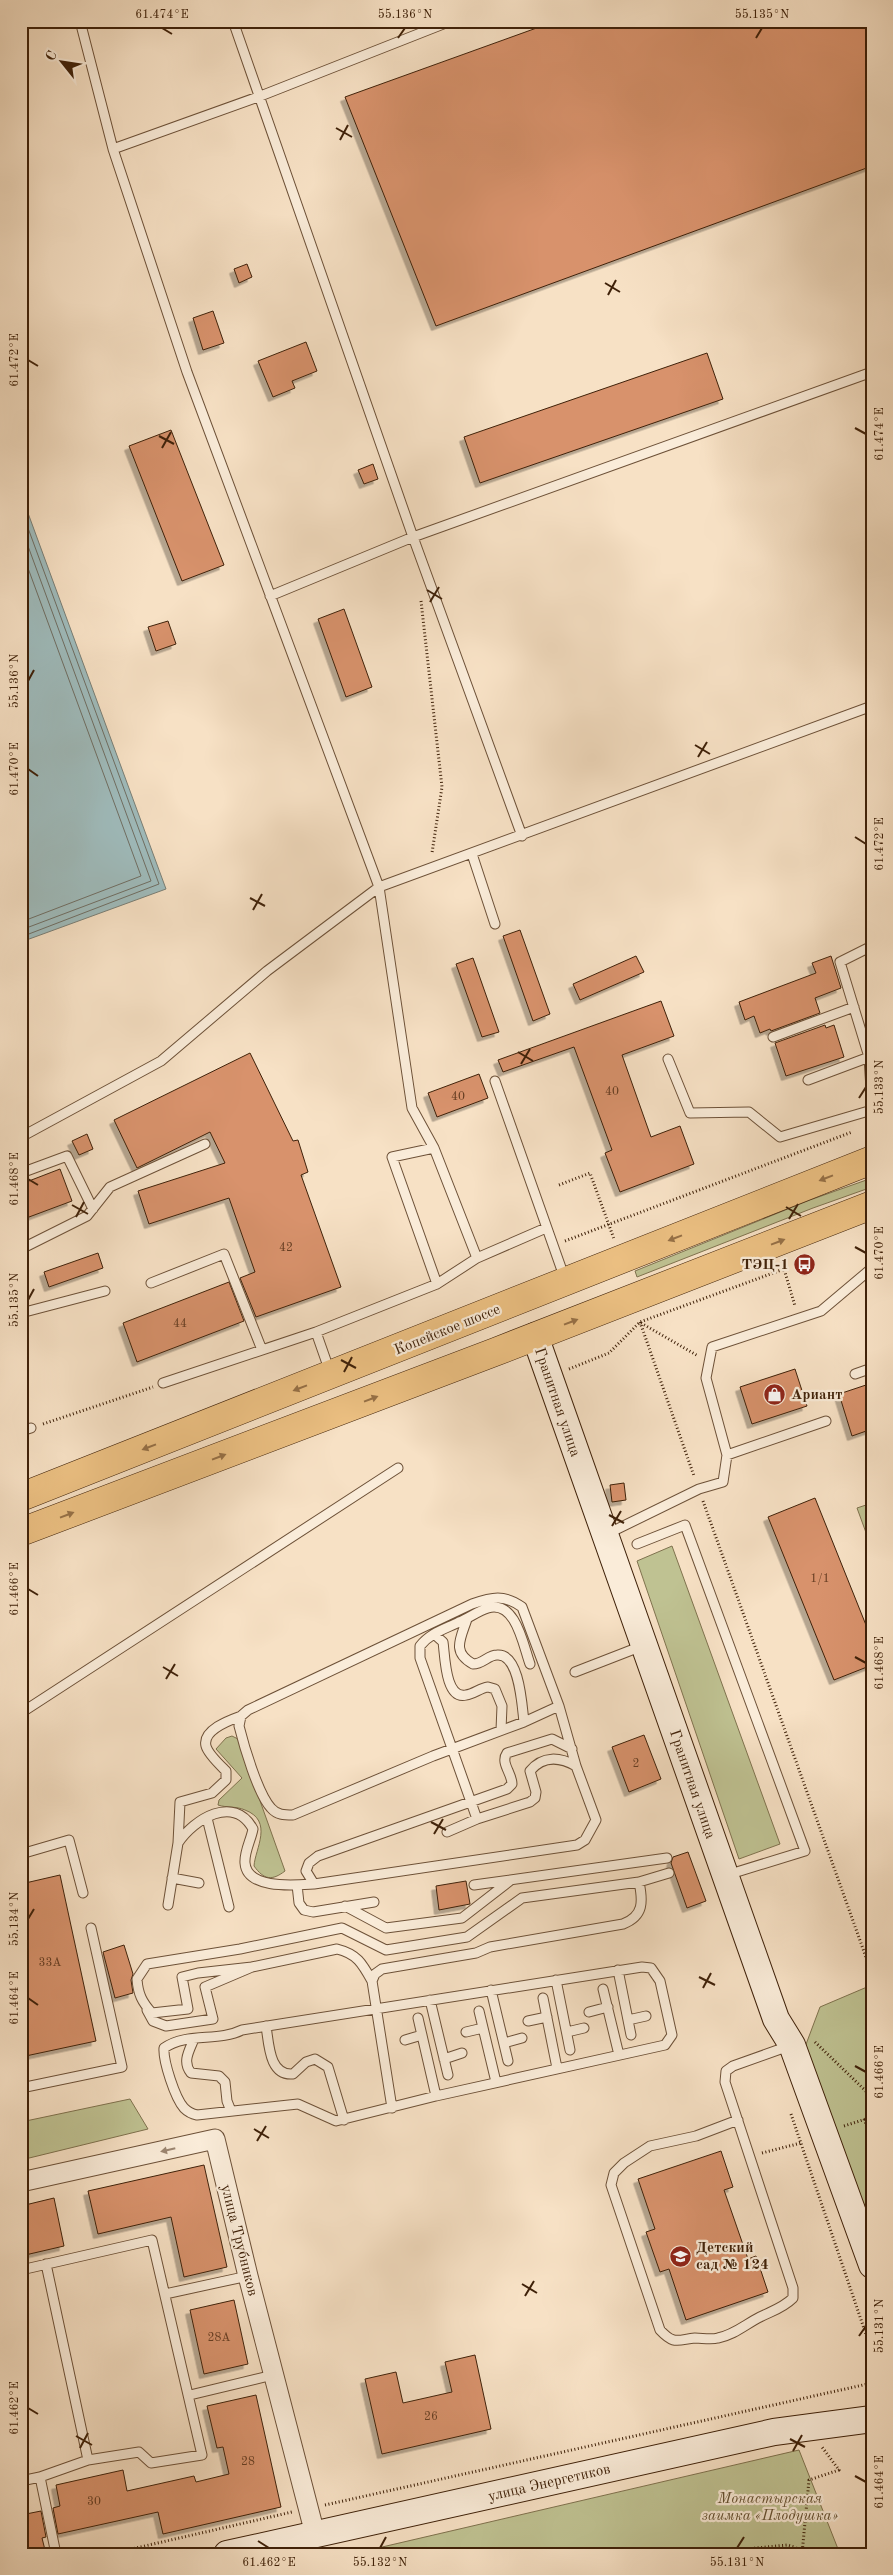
<svg xmlns="http://www.w3.org/2000/svg" width="893" height="2575" viewBox="0 0 893 2575" font-family="'Old Standard TT',serif">
<style>
.green{fill:#bfc292;stroke:#7f724e}
.water{fill:#9fbcbd;stroke:#797e75}
.lines{fill:none;stroke-linecap:round;stroke-linejoin:round}
.shore{stroke:#6f6e63;stroke-width:1}
.building{fill:#d8926c;stroke:#3f2109;filter:url(#shadow)}
.lane-casing{stroke:#6d5138;stroke-width:11}
.street-casing{stroke:#6d5138;stroke-width:21}
.secondary-casing{stroke:#3f2109;stroke-width:28}
.primary-casing{stroke:#3f2109;stroke-width:29}
.path{stroke:#3f2109;stroke-width:3;stroke-dasharray:1 2.5;stroke-linecap:butt}
.lane{stroke:#faecd9;stroke-width:9}
.street{stroke:#faecd9;stroke-width:19}
.secondary{stroke:#faecd9;stroke-width:26}
.primary{stroke:#ecc082;stroke-width:28}
.oneway{fill:#967046}
.oneway2{fill:#9c8671}
.ticks{fill:none;stroke:#3f2109;stroke-width:2}
.labels{text-anchor:middle;stroke-width:4.5;stroke-linejoin:round;paint-order:stroke}
.number-label{font-size:12px;fill:#653d22}
.poi-label{font-size:15px;font-weight:bold;fill:#3f2109;stroke:#faecd9;text-anchor:start}
.street-label{font-size:15px;fill:#3f2109;stroke:#faecd9}
.park-label{font-size:15px;font-style:italic;fill:#655132;stroke:#faecd9}
.neatline{fill:none;stroke:#3f2109;stroke-width:2}
.ticks-label{font-size:12px;text-anchor:middle;fill:#3f2109}
</style>
<defs>
<filter id="shadow"><feDropShadow dx="-4.5" dy="4.5" stdDeviation="0" flood-color="#0004"/></filter>
</defs>
<rect width="100%" height="100%" fill="#f7e1c5"/>
<filter id="stains"><feTurbulence type="fractalNoise" baseFrequency=".004" numOctaves="4"/><feColorMatrix values="0 0 0 0 .2 0 0 0 0 .09 0 0 0 0 .02 0 0 0 .5 -.17"/></filter>
<radialGradient id="worn" r=".72"><stop offset=".6" stop-color="#630" stop-opacity="0"/><stop offset="1" stop-color="#630" stop-opacity=".3"/></radialGradient>
<path class="green" d="M872,1178V1187L813,1208L637,1277L635,1271L810,1200Z
M872,1503V1549L857,1508Z
M672,1546L780,1844L739,1859L637,1561Z
M232,1736L238,1739L285,1871C272,1881 264,1880 254,1866C255,1849 274,1821 245,1810C236,1806 227,1808 218,1805L219,1800L242,1778L216,1749L226,1738Z
M867,1987L872,1999V2232L805,2047L820,2007Z
M130,2099L148,2129L21,2160V2122Z
M799,2450L840,2554H352Z"/>
<path class="water" d="M21,494L166,889L21,942Z"/>
<g class="lines">
<path class="shore" d="M21,509L159,884L21,937
M21,527L151,881L21,930
M21,549L141,876L21,922"/>
</g>
<path class="building" d="M556,21H872V166L436,326L345,97Z
M247,264L252,277L239,283L234,269Z
M213,311L224,343L203,350L193,318Z
M306,342L317,371L292,381L295,388L273,397L258,361Z
M707,353L723,399L480,483L464,437Z
M171,430L224,565L182,581L129,446Z
M373,464L378,479L364,484L358,470Z
M344,609L372,687L346,697L318,619Z
M168,621L176,644L156,651L148,627Z
M520,930L550,1014L533,1021L503,936Z
M636,956L644,972L580,1000L573,984Z
M831,956L841,988L815,998L820,1013L771,1031L770,1029L760,1033L754,1016L745,1020L739,1002L816,973L812,963Z
M473,958L499,1032L482,1037L456,964Z
M661,1001L674,1036L622,1055L651,1137L680,1126L694,1164L620,1192L605,1153L612,1150L574,1047L503,1072L498,1060Z
M825,1025L826,1028L834,1025L844,1057L786,1076L775,1043Z
M250,1053L293,1141L298,1140L308,1172L301,1175L341,1287L256,1317L240,1278L255,1272L229,1198L149,1224L138,1191L225,1163L210,1132L137,1168L114,1120Z
M479,1074L488,1098L437,1117L428,1093Z
M87,1134L93,1149L79,1155L72,1141Z
M60,1169L72,1201L21,1220V1184Z
M98,1253L103,1268L49,1287L44,1272Z
M229,1282L244,1321L137,1362L123,1323Z
M795,1369L807,1406L752,1424L740,1387Z
M872,1383V1429L852,1436L839,1394Z
M624,1483L626,1500L612,1502L610,1485Z
M815,1498L872,1640V1665L834,1680L768,1517Z
M644,1735L661,1779L629,1792L612,1747Z
M688,1852L706,1901L687,1908L671,1863L673,1857Z
M60,1875L96,2041L21,2057V1884Z
M466,1881L470,1904L439,1910L436,1886Z
M124,1945L133,1974L131,1980L133,1993L115,1998L103,1952Z
M721,2151L733,2187L724,2190L748,2259L756,2256L768,2292L686,2320L669,2269L660,2272L646,2232L655,2229L638,2179Z
M204,2165L227,2267L184,2277L171,2217L98,2234L88,2191Z
M54,2198L64,2246L21,2256V2206Z
M234,2300L248,2364L204,2374L190,2310Z
M475,2355L491,2429L382,2454L365,2379L396,2372L403,2403L452,2392L445,2362Z
M256,2395L281,2507L163,2534L158,2512L58,2534L53,2508L60,2506L56,2485L123,2470L127,2491L194,2476L196,2482L229,2474L223,2447L217,2448L207,2406Z
M41,2511L46,2537L42,2538L46,2554H21V2515Z"/>
<g class="lines">
<defs>
<path id="lane" d="M80,21L113,149L187,372L379,887L412,1108L434,1148L477,1258
M233,21L413,537L522,836
M113,149L258,97L451,21
M270,596L413,537L872,372
M472,854L495,924
M872,946L840,962L869,1057L872,1105
M773,1037L854,1007
M668,1059L690,1113L749,1112L780,1137L872,1110
M808,1080L872,1056
M495,1081L565,1279
M21,1137L161,1061L267,971L379,887L872,706
M434,1148L392,1157L437,1284
M21,1173L67,1156L93,1209
M21,1249L87,1216L110,1187L205,1144
M151,1283L224,1254L262,1350
M21,1313L105,1291
M316,1332L330,1372
M855,1374L872,1368
M163,1383L316,1332L437,1284L477,1258L546,1228
M21,1431L31,1428
M727,1455L826,1421
M607,1534L699,1489L723,1482L727,1455L706,1378L712,1347L821,1311L872,1268
M637,1544L685,1525L805,1851L727,1875
M467,1619C461,1638 451,1652 473,1664C483,1664 488,1655 497,1655C520,1653 522,1707 524,1722
M434,1634L443,1642C445,1655 445,1700 466,1695C474,1694 480,1688 488,1687L495,1689L502,1706L501,1730
M575,1672L642,1646
M21,1713L398,1468
M207,1818L229,1907
M477,1819L420,1658V1646C430,1633 445,1629 459,1622C469,1618 478,1611 488,1608C516,1600 523,1645 530,1664
M447,1832L477,1819L530,1802L535,1798L536,1792L530,1771C543,1755 560,1757 576,1766
M178,1843C194,1819 234,1794 253,1829C251,1840 244,1852 245,1863C247,1890 295,1885 314,1884L577,1845L585,1840L596,1820L576,1766L559,1706L522,1607C504,1594 492,1597 472,1604L248,1710L241,1716L239,1726C244,1746 258,1794 271,1808C277,1815 284,1815 293,1815L433,1756L524,1722L559,1706
M21,1854L69,1840L83,1893
M172,1878L199,1883
M314,1884L306,1871L309,1863L318,1856L507,1789L512,1784C512,1773 500,1763 507,1753L552,1739L572,1749
M297,1885L299,1903L304,1910L313,1912L374,1902
M474,1885L667,1858
M168,1905L178,1843L180,1802L212,1793L226,1780V1771C220,1765 208,1754 206,1746C202,1730 230,1720 241,1716
M345,1906L386,1928L462,1918L511,1880
M252,1967L198,1973L182,1977L188,2009L152,2013C142,2002 138,1994 137,1979L147,1964L240,1949L342,1928L386,1950L467,1937L522,1898L639,1882L669,1873
M642,1967L651,1968L660,1981L672,2035L665,2045L436,2096L336,2121L298,2104L197,2115C192,2114 188,2112 184,2108C175,2098 163,2061 164,2048C187,2032 218,2042 242,2030Z
M618,1970L631,2035
M556,1980L570,2050
M603,1989L619,2055
M491,1990L508,2061
M543,1998L557,2068
M430,2000L448,2075
M147,2010L153,2021L166,2026L213,2019L205,1987L252,1967L337,1949C357,1954 362,1963 372,1981
M479,2011L496,2082
M589,2012L608,2007
M418,2018L436,2096
M628,2020L646,2016
M528,2021L547,2017
M266,2026C269,2044 269,2076 293,2074L306,2062L315,2059L328,2067L344,2120
M466,2032L483,2028
M567,2032L584,2028
M194,2039C189,2051 182,2062 191,2073L219,2076L225,2082L227,2101L231,2111
M405,2040L422,2035
M504,2043L522,2038
M444,2059L462,2053
M21,2088L122,2067L91,1928
M392,2108L372,1981L375,1974L382,1969L476,1953L490,1947L623,1924C644,1916 643,1901 639,1882
M738,2120L696,2136L650,2146L624,2163L614,2173L611,2185L660,2330C674,2345 677,2340 695,2338C702,2338 711,2340 718,2338C734,2335 746,2324 760,2317C772,2311 783,2308 793,2298V2288L725,2082L726,2071L733,2066L789,2046
M46,2264L88,2460
M21,2270L152,2240L202,2455L151,2463L139,2452L88,2460L40,2477L56,2554
M165,2294L248,2276
M190,2395L273,2375
M21,2481L40,2477"/>
<path id="street" d="M21,2182L215,2139L248,2276L315,2534"/>
<path id="secondary" d="M535,1336L776,2019L792,2045L872,2265
M227,2554L774,2432L872,2419"/>
<path id="primary" d="M21,1497L872,1160
M21,1532L495,1352L872,1205"/>
</defs>
<use href="#lane" class="lane-casing"/>
<use href="#street" class="street-casing"/>
<use href="#secondary" class="secondary-casing"/>
<use href="#primary" class="primary-casing"/>
<path class="path" d="M421,601L442,787L432,853
M559,1185L590,1173L614,1239
M565,1241L852,1132
M640,1322L694,1476
M641,1323L698,1356
M569,1369L609,1353L640,1322L784,1269L795,1306
M43,1424L153,1387
M703,1501L872,1974
M815,2042L872,2097
M791,2114L872,2352
M864,2119L872,2139
M844,2126L872,2117
M762,2153L801,2143
M325,2505L872,2383
M110,2554L292,2512
M695,2554L787,2545L795,2547L802,2553
M802,2554L809,2480L839,2470L822,2447"/>
<use href="#lane" class="lane"/>
<use href="#street" class="street"/>
<use href="#secondary" class="secondary"/>
<use href="#primary" class="primary"/>
</g>
<defs><path id="oneway-solid" d="M-6-.8H1V-3.2L6.5 0L1 3.2V.8H-6Z" transform="scale(1.25)"/></defs>
<g class="oneway">
<use href="#oneway-solid" transform="translate(826 1178) rotate(159)"/>
<use href="#oneway-solid" transform="translate(675 1238) rotate(159)"/>
<use href="#oneway-solid" transform="translate(778 1242) rotate(-21)"/>
<use href="#oneway-solid" transform="translate(571 1322) rotate(-21)"/>
<use href="#oneway-solid" transform="translate(300 1388) rotate(159)"/>
<use href="#oneway-solid" transform="translate(371 1399) rotate(-21)"/>
<use href="#oneway-solid" transform="translate(149 1447) rotate(159)"/>
<use href="#oneway-solid" transform="translate(219 1457) rotate(-21)"/>
<use href="#oneway-solid" transform="translate(67 1515) rotate(-21)"/>
</g>
<use class="oneway2" href="#oneway-solid" transform="translate(168 2150) rotate(167)"/>
<path class="ticks" d="M162,28L172,34M398,38L405,28M756,38L762,28M336,128L352,137M340,140L348,125M605,283L620,292M608,295L616,280M28,360L38,366M855,428L866,434M159,436L174,444M162,448L171,432M427,590L442,599M430,602L439,587M28,681L34,670M695,745L710,754M698,757L707,742M28,769L38,776M855,837L866,844M250,898L265,906M253,910L262,894M518,1052L533,1061M521,1064L530,1049M859,1098L866,1087M28,1179L38,1185M72,1205L88,1214M786,1207L801,1216M76,1217L84,1202M789,1219L798,1204M855,1247L866,1253M28,1300L34,1289M341,1360L356,1368M344,1372L352,1357M609,1515L624,1523M612,1526L621,1511M28,1589L38,1595M855,1657L866,1663M163,1667L178,1676M166,1679L175,1664M431,1822L446,1830M434,1834L443,1819M28,1919L34,1909M699,1977L715,1985M703,1988L711,1973M28,1998L38,2005M855,2066L866,2072M254,2129L269,2138M257,2141L266,2126M522,2284L537,2293M525,2296L534,2281M859,2336L866,2326M28,2408L38,2414M76,2436L92,2445M790,2439L805,2447M80,2448L88,2433M793,2451L802,2435M855,2476L866,2482M258,2541L269,2548M380,2548L386,2537M737,2548L744,2537"/>
<defs>
<symbol id="bus-disc" viewBox="-11 -11 22 22"><circle r="9.5" fill="#8f2418" stroke="#faecd9"/><path d="M-5-6H5V4H4V6H2V4H-2V6H-4V4H-5ZM-3.5-4V0h7V-4ZM-3.5 1.2v1.5H-2V1.2ZM2 1.2v1.5H3.5V1.2Z" fill="#fff"/></symbol>
<symbol id="shop-disc" viewBox="-11 -11 22 22"><circle r="9.5" fill="#8f2418" stroke="#faecd9"/><path d="M-5-2.5h2.3a2.7 3.5 0 0 1 5.4 0H5L5.5 6h-11ZM-1.5-2.5h3a1.5 2.3 0 0 0-3 0Z" fill="#fff"/></symbol>
<symbol id="school-disc" viewBox="-11 -11 22 22"><circle r="9.5" fill="#8f2418" stroke="#faecd9"/><path d="M0-5L7-2L0 1L-7-2ZM-4 1L0 2.5L4 1V4Q0 6-4 4Z" fill="#fff"/></symbol>
</defs>
<g fill-rule="evenodd">
<use href="#bus-disc" x="792" y="1252" width="25" height="25"/>
<use href="#shop-disc" x="762" y="1382" width="25" height="25"/>
<use href="#school-disc" x="668" y="2244" width="25" height="25"/>
</g>
<g class="labels">
<g class="number-label">
<text x="612" y="1095">40</text>
<text x="458" y="1100">40</text>
<text x="286" y="1251">42</text>
<text x="180" y="1327">44</text>
<text x="820" y="1582">1/1</text>
<text x="636" y="1767">2</text>
<text x="50" y="1966">33А</text>
<text x="219" y="2341">28А</text>
<text x="431" y="2420">26</text>
<text x="248" y="2465">28</text>
<text x="94" y="2505">30</text>
</g>
<g class="poi-label">
<text x="789" y="1269" text-anchor="end">ТЭЦ-1</text>
<text x="791" y="1399">Ариант</text>
<text x="696" y="2252">Детский<tspan x="696" dy="17">сад № 124</tspan></text>
</g>
<g class="street-label">
<text transform="translate(447 1329) rotate(-22)" y="5">Копейское шоссе</text>
<text transform="translate(558 1402) rotate(71)" y="5">Гранитная улица</text>
<text transform="translate(693 1784) rotate(71)" y="5">Гранитная улица</text>
<text transform="translate(240 2240) rotate(76)" y="5">улица Трубников</text>
<text transform="translate(549 2482) rotate(-13)" y="5">улица Энергетиков</text>
</g>
<g class="park-label">
<text x="770" y="2503">Монастырская<tspan x="770" dy="17">заимка «Плодушка»</tspan></text>
</g>
</g>
<rect width="893" height="2575" fill="none" stroke="#f7e1c5" stroke-width="55"/>
<g transform="translate(62 62) rotate(300)" stroke="#faecd9" stroke-width="4" paint-order="stroke">
<path d="M0-4L9 19L0 12L-9 19Z" fill="#3f2109"/>
<text y="-8" font-size="14" font-weight="bold" text-anchor="middle" fill="#3f2109">С</text>
</g>
<rect x="28" y="28" width="838" height="2520" class="neatline"/>
<g class="ticks-label">
<text x="162" y="18">61.474°E</text>
<text x="405" y="18">55.136°N</text>
<text x="762" y="18">55.135°N</text>
<text transform="translate(14 360) rotate(-90)" y="4">61.472°E</text>
<text transform="translate(879 434) rotate(-90)" y="4">61.474°E</text>
<text transform="translate(14 681) rotate(-90)" y="4">55.136°N</text>
<text transform="translate(14 769) rotate(-90)" y="4">61.470°E</text>
<text transform="translate(879 844) rotate(-90)" y="4">61.472°E</text>
<text transform="translate(879 1087) rotate(-90)" y="4">55.133°N</text>
<text transform="translate(14 1179) rotate(-90)" y="4">61.468°E</text>
<text transform="translate(879 1253) rotate(-90)" y="4">61.470°E</text>
<text transform="translate(14 1300) rotate(-90)" y="4">55.135°N</text>
<text transform="translate(14 1589) rotate(-90)" y="4">61.466°E</text>
<text transform="translate(879 1663) rotate(-90)" y="4">61.468°E</text>
<text transform="translate(14 1919) rotate(-90)" y="4">55.134°N</text>
<text transform="translate(14 1998) rotate(-90)" y="4">61.464°E</text>
<text transform="translate(879 2072) rotate(-90)" y="4">61.466°E</text>
<text transform="translate(879 2326) rotate(-90)" y="4">55.131°N</text>
<text transform="translate(14 2408) rotate(-90)" y="4">61.462°E</text>
<text transform="translate(879 2482) rotate(-90)" y="4">61.464°E</text>
<text x="269" y="2566">61.462°E</text>
<text x="380" y="2566">55.132°N</text>
<text x="737" y="2566">55.131°N</text>
</g>
<rect width="100%" height="100%" filter="url(#stains)"/>
<rect width="100%" height="100%" fill="url(#worn)"/>
</svg>
